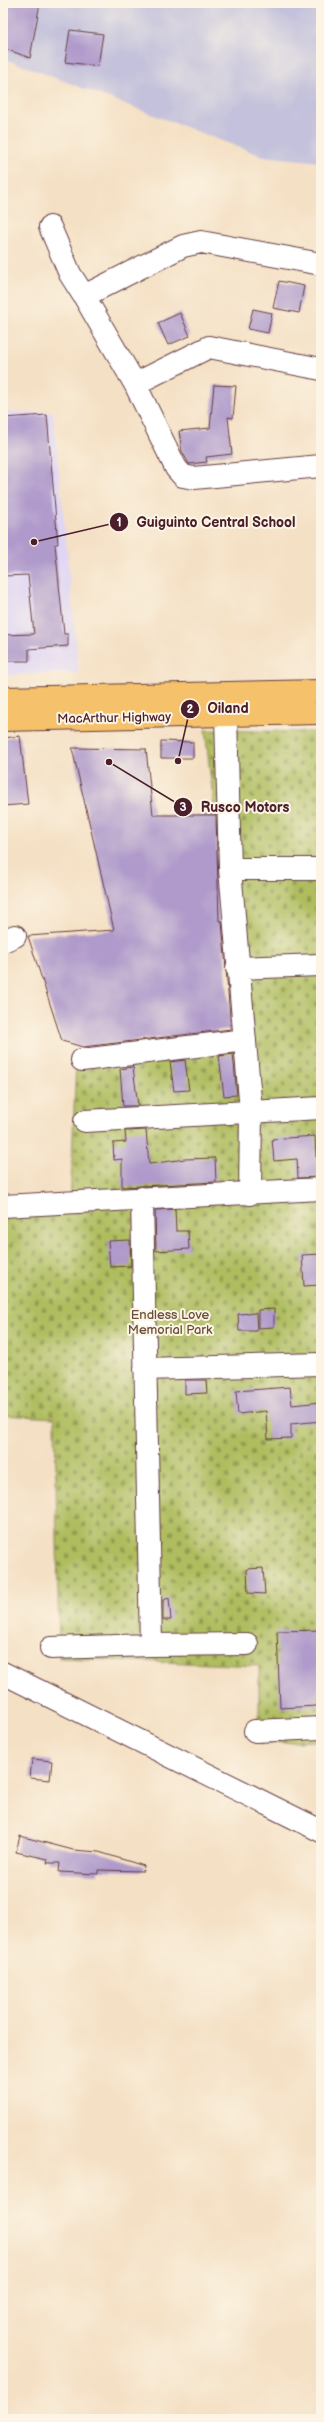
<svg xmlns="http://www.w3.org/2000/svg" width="324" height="2422" viewBox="0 0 324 2422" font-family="'Balsamiq Sans',sans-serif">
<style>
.built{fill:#dfd5f5}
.industrial{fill:#c3c1db}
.cemetery{fill:url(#cemetery-stones);stroke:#7c6e45}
.building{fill:#af9acb}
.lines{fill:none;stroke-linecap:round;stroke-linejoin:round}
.minor-casing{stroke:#643c42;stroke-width:24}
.highway-casing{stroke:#643c42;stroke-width:24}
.minor{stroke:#fff;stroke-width:22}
.highway{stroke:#f5c16b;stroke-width:22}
.labels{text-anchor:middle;stroke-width:4;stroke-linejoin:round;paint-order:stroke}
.street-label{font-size:13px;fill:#4a1f2b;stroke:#fcf5e5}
.park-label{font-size:13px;fill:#684e3b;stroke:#fcf5e5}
.leader{fill:none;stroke:#4a1f2b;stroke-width:1.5}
.callout-dot{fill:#4a1f2b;stroke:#fcf5e5;stroke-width:1.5}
.mark-label{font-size:12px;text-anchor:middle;font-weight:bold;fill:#fff}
.callout-label{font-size:14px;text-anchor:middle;font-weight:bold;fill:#4a1f2b;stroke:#fcf5e5;stroke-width:4;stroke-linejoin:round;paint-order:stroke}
</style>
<defs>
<pattern id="cemetery-stones" width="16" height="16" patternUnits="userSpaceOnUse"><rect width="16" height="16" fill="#afbd5f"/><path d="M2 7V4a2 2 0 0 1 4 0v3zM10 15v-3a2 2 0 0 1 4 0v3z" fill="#90994f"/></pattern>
</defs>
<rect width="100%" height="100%" fill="#fcf5e5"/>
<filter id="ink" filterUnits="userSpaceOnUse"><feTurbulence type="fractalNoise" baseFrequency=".025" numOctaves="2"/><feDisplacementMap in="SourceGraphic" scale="8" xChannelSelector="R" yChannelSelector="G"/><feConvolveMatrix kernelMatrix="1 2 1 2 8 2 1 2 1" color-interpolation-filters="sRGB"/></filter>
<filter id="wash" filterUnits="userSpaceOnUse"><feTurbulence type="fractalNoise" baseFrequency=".012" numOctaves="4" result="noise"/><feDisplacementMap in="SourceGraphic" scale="16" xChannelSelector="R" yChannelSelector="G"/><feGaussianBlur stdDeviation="0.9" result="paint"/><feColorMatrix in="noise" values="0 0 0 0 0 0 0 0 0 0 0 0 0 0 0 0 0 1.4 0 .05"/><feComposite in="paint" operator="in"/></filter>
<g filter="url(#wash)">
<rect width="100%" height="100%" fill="#f4e0c4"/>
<path class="built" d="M3,412H53L79,673L3,675Z"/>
<path class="industrial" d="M3,3H321V162L262,156L3,58Z"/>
<path class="cemetery" d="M205,730L321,732V1741L259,1743V1666L59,1658L55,1418L3,1415V1211L70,1208L76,1059L242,1042Z"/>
<g id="blocks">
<path class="building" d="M7,3H40L30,58L3,48V14L6,15Z
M70,30L103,34L98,66L65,62Z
M279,281L304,286L299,313L273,308Z
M253,309L272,313L268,333L248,329Z
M180,313L190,336L168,345L158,323Z
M214,385L236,386L233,418L228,417L232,454L206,457L207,462L189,464L182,451L179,431L210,428Z
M47,415L58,544H55L64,634H68V646L29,649V661H3V635L34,634L28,575L3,576V418Z
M20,736L28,804L3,806V738Z
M161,741L193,742V758H161Z
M72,748L146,749L153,815H216L219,921H222L231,1029L83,1047L62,1041L28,936L114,930Z
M233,1054L237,1095L224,1096L219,1056Z
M185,1060L189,1090L174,1091L170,1062Z
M133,1067L138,1106H123L120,1069Z
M146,1130L149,1164L185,1159L215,1158L216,1182L122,1187V1159L114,1160L113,1143L126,1142L125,1131Z
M315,1136L316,1157L321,1156V1177L298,1178L297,1159L274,1161L272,1139Z
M175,1209L176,1231H188L189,1249L156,1251L155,1210Z
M130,1240L131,1266L110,1267L108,1241Z
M321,1254V1285L304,1286L302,1255Z
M274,1309V1327L258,1328V1310Z
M256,1313L257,1331H239L238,1314Z
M185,1380H206L207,1393L185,1394Z
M290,1387L292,1405L321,1402V1421L291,1424V1438L268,1439L266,1411L238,1414L236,1391Z
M263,1568L265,1594L248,1593L247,1569Z
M169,1598L171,1620H163V1600Z
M321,1630V1689H318L317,1706L280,1708L277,1631Z
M32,1759L52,1761L50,1780L30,1778Z
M20,1836L73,1850L99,1852L144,1866L143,1871L98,1870V1874L59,1872L60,1863H47L48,1859L16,1852Z"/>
</g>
</g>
<g filter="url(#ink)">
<use href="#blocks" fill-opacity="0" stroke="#643c42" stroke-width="1"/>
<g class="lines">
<defs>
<path id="minor" d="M50,227L70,274L84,296L135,384L176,468L183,476L194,478L321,466
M84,296L183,246L201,242L321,264
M135,384L209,347L321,369
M226,715L230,869L251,1111L250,1194
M230,869H321
M3,941L15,936
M237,968L321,965
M82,1060L245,1040
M85,1121L321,1108
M3,1206L321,1189
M145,1369L321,1364
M151,1645L247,1644
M51,1648L151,1645L142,1198
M3,1673L321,1831
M255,1731L321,1728"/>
<path id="highway" d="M3,698L321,691
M3,720L321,713"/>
</defs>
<use href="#minor" class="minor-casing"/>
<use href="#highway" class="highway-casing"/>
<use href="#minor" class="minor"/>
<use href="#highway" class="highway"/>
</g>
</g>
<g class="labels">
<g class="street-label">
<text transform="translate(114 717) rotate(-1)" y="5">MacArthur Highway</text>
</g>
<g class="park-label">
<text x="170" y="1319">Endless Love<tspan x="170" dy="15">Memorial Park</tspan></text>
</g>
</g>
<path class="leader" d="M34 542L119 522M178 761L190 709M109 762L183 807"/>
<g class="callout-dot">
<circle cx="34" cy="542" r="4"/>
<circle cx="178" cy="761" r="4"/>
<circle cx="109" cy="762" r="4"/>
<circle cx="119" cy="522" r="10"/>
<circle cx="190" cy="709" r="10"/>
<circle cx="183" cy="807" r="10"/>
</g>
<g class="mark-label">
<text x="119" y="526">1</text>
<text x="190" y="713">2</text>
<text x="183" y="811">3</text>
</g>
<g class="callout-label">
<text x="216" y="527">Guiguinto Central School</text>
<text x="228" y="713">Oiland</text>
<text x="245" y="812">Rusco Motors</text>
</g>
<rect width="324" height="2422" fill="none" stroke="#fcf5e5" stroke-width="16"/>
</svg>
